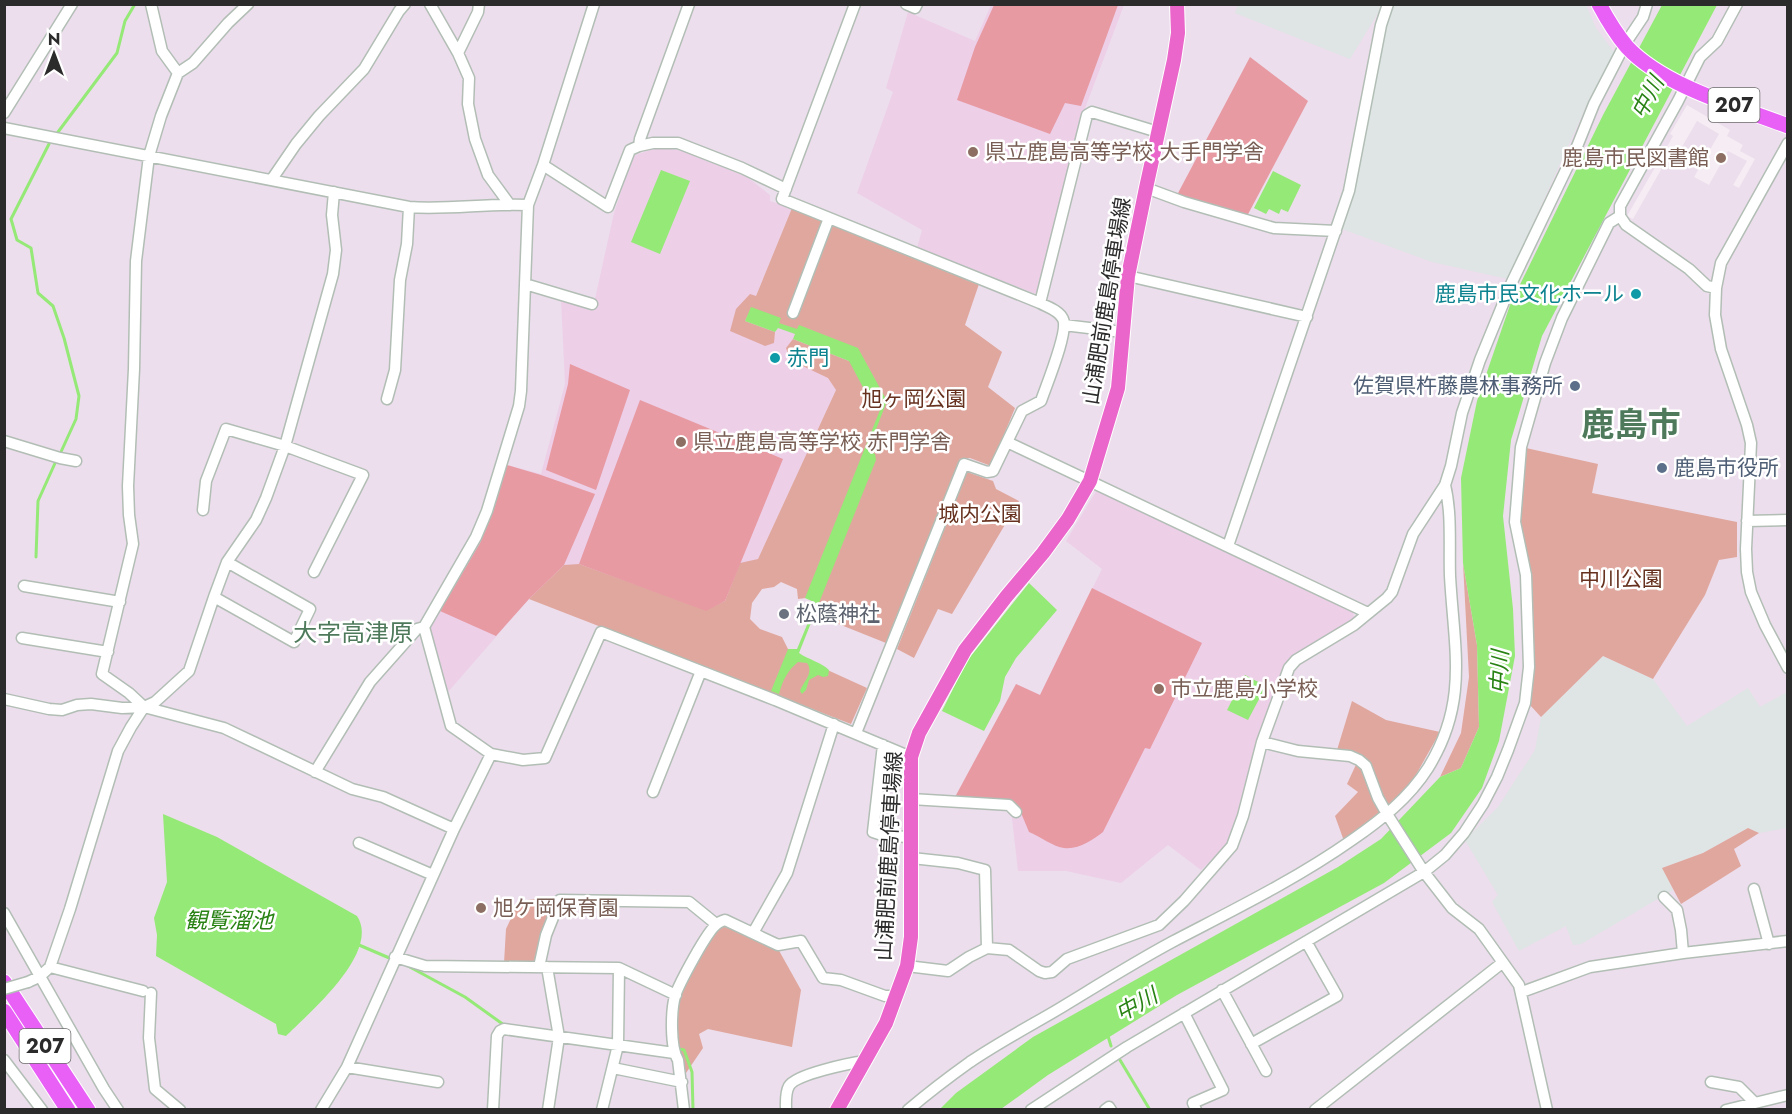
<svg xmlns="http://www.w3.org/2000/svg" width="1792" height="1114" viewBox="0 0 1792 1114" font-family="Jost,'Noto Sans JP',sans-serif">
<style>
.industrial{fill:#dee5e4}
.education{fill:#edcfe8}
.green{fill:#e0a79e}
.pitch{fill:#e79aa2}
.plaza{fill:#f5ecf4}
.water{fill:#95e977}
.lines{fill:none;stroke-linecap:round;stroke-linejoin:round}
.stream{stroke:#95e977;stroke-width:3}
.minor-casing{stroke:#b2beb5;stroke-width:13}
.major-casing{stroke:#fff;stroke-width:16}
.highway-casing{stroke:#fff;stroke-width:17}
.minor{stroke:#fff;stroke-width:10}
.major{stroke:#ea66ca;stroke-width:14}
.highway{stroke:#e860f6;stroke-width:15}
.minor-bridge-casing{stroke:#b2beb5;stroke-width:13;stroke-linecap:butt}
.minor-bridge{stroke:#fff;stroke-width:10}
.education-dot{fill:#8d6e63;stroke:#fff;stroke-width:2}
.culture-dot{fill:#0f9aa8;stroke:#fff;stroke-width:2}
.service-dot{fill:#5c6f8a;stroke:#fff;stroke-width:2}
.worship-dot{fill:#6b7280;stroke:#fff;stroke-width:2}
.labels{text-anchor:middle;stroke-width:5;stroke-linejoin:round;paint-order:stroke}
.shield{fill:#fff;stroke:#6b6b6b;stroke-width:1.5}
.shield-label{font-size:20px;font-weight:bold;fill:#2b2b2b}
.education-label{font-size:21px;fill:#785e54;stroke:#fff;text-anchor:start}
.culture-label{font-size:21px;fill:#0d838f;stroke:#fff;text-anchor:end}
.street-label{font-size:21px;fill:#2b2b2b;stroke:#fff}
.service-label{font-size:21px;fill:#4e5e75;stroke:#fff;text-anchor:end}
.park-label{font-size:21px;fill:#66311e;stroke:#fff}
.worship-label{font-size:21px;fill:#5b616d;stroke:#fff;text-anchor:start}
.water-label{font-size:22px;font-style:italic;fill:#288214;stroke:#fff}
.quarter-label{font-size:24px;fill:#4e7a5b;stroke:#fff}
.town-label{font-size:33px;font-weight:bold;fill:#4e7a5b;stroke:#fff}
</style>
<rect width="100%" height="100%" fill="#ecdeec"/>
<path class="industrial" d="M1238,5H1383L1350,59L1235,13Z
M1391,5H1586L1596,28L1614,52L1588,102L1508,279L1432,262L1342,229L1353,194L1385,24Z
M1603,656L1653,679L1687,726L1748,688L1760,707L1787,692V828L1759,833L1748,828L1703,853L1663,868L1673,890L1581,944L1573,945L1566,926L1519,951L1492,902L1498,895L1465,840L1498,807L1535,750L1541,717Z"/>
<path class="education" d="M991,5H1124L1084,111L1036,294L917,248L922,230L857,193L893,92L886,88L908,12L975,41Z
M656,148L679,150L747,177L770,195V201L792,208L748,315L853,353L758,559L710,618L564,566L529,599L448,692L430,628L480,543L493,512L507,465L541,474L565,384L561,299L593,308L614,213L633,156Z
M1098,488L1352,610L1354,617L1349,622L1291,659L1227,845L1201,870L1168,845L1121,883L1066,871H1018L1010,801L1016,684L1040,695L1102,569L1066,541Z"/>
<path class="green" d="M792,208L979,284L965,325L1002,352L988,387L1015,408L991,466L970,458L960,459L886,643L816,615L819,603L806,598L798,599L797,589L781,582L774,587L762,589L752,603L750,619L760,629L782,637L788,649V652L867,688L851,724L529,599L564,565L579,564L706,610L725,601L740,563L758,559L836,390L828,378L790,360L786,348L793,339L849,361L853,353L748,315L745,321L775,332L774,343L765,346L730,331L736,309L750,294L756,296Z
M1526,448L1598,464L1592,493L1737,522V557L1719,560L1705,595L1653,679L1603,656L1541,717L1530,705L1535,664L1530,573L1519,522Z
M967,472L993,481L996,489L1019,501L952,614L938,609L914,658L897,649Z
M1463,563L1477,645L1479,727L1461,768L1440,777L1461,733L1469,677Z
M1352,701L1386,720L1440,732L1408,789L1344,841L1335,816L1358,792L1347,784L1360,756L1337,750Z
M1748,828L1759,833L1734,849L1741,866L1681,904L1662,868L1703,853Z
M558,896L537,963H504L506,929L519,901Z
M725,924L777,947L801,990L792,1047L708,1029L699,1034L703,1048L686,1073C679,1050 674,1023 678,999C682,981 694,963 704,948C710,939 714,928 725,924Z"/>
<path class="pitch" d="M994,5H1118L1081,106L1065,103L1050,134L957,100L975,47Z
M1250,57L1308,101L1246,218L1177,195Z
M570,364L630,390L596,490L546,470L568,384Z
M640,400L783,459L725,601L706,611L579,564Z
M507,465L541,475L595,494L564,565L529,599L496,636L440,611L480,543L493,512Z
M1092,588L1202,643L1150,749L1145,748L1103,832C1093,840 1078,850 1064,848C1054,847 1039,836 1029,832L1019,808L955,797L1016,684L1040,695Z"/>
<path class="plaza" d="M1687,105L1730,130L1727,136L1743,145L1740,151L1755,159L1739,188L1733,185L1747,161L1728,151L1709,185L1694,177L1719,134L1697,121L1672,164L1666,161L1633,219L1627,216L1673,136L1670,134Z"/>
<path class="water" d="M1662,5H1717L1542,336L1511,440L1503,516L1513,609L1515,656L1499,741L1482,788L1451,833L1384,883L1177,995L1048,1075L1001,1109L939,1110L956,1093L1033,1037L1338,867L1381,839L1440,777L1461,768L1479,727L1477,645L1463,563L1461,478L1477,401L1510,305L1603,115Z
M661,170L690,181L660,254L631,242Z
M1273,171L1301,185L1288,212L1281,209L1279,214L1269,209L1266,214L1254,208Z
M751,307L781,318L779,323L797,329L799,325L858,348L887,401L868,450L875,454L876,460L799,653C809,660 821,662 829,670L828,676L823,677L818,675L809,680L806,690L802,694L800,691C804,681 814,673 807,663L798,662C787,671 783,680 779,694L771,691L788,649H797L816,603L805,598L884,400L866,393L849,361L793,339L795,334L778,328L775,332L745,321Z
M1029,583L1057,610L1016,658L1005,677L1000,701L984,731L942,711L967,661Z
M1245,675L1266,686L1248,720L1227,710Z
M163,814L217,837L357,916C381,952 309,1013 286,1036L278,1034L276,1024L156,956L157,935L154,918L167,882Z"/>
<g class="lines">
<path class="stream" d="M58,132L117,53L125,21L135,4
M49,144L11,219L17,240L31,248L38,293L53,306L64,338L79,396L76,419L60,454
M36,557L38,501L56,461
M359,945L394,960
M408,966L465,997L504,1025
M1108,1036L1111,1046
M679,1049L684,1050L692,1072L693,1110
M1120,1060L1150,1110"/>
<defs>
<path id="minor" d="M151,4L162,51L178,73
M430,4L458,53L469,78L468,104L475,139L488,175L510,205
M855,4L782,199L1040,303C1047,307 1059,310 1063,319C1069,331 1046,386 1041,401L1022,411L993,471L987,472L964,464L856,733
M906,4L915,8L917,4
M458,53L478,12L479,4
M4,113L72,4
M4,128L409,207C448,210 488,203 528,205
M1788,143L1721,263L1716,288L1715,315L1721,349L1747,425L1751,443L1746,549L1747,572L1751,592L1765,625L1788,668
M639,146L640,139L689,4
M543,165L608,207L630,150L639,146L653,143H678L742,168L786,189
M272,179L296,144L319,116L364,69L399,11L405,4
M1146,188L1184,202L1274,228L1336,231
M1128,276L1307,317
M525,284L592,304
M1716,288L1707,286L1689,269L1626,225L1620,216V206L1678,101L1700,57L1717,41L1737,4
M1040,303L1087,115L1092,112L1158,132
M793,313L829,218
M1064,325L1122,332
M387,399L395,370L400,280L407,244L409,207
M4,441L60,458L76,461
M1007,442L1368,613
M203,510L206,481L226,429L285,446L363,475L314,572
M1747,521L1788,520
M1228,546L1349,191L1381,25L1388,4
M24,586L120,602
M214,597L294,642L310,609L227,562
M424,627L451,726L491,754L523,760L545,758L601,632L775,700L911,757
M22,638L108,652
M4,699L49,709L62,710L77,705L91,704L122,708L144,707L224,728L352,789L383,797L454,829
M144,707L129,693L102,674L133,544L129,515L128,486L134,369L136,261L149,156L161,116L178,73L193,63L228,23L248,4
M1262,742L1298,751L1350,756L1359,760L1366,766L1378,798L1387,814L1424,872L1452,908L1479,929L1519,985L1547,1110
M883,745L873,832L885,836L911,837
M315,772L370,682L417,629L424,627L476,537L487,511L519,406L521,391L528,205L543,165L594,4
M653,792L701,671
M911,799L1009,805L1016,812
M359,843L433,875
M912,858L958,863L985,870L987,948
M1754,889L1769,944
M1664,897L1677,910L1681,930L1683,953
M4,913L104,1089L118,1110
M753,933L787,873L834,724
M395,957L425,966L619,968L676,995
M907,966L948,971L969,957L987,948L1009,950L1039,971L1045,973L1052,972L1067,959L1159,925L1184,901L1232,846L1243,816L1262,742L1289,668L1296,660L1354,625L1387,598L1392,592L1413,534L1445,485L1451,466L1462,413L1480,360L1512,282L1576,149L1594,104L1625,44L1643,17L1647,4
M50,967L143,991
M539,967L546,935L560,900L689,902L716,924
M547,967L559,1037L548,1110
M28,982L39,977L50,967L70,909L118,751L131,727L144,707L155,702L189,671L214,597L227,562L256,520L266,498L285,446L333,274L336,250L332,215L334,192
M1222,990L1266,1071
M1522,992L1590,967L1683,953L1788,941
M151,993L149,1038L155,1089L180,1110
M1184,1013L1223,1090L1193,1103L1196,1110
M1251,1044L1337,996L1307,943
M4,1060L42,1110
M347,1067L438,1082
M613,1068L682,1082
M1711,1082L1739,1087L1755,1103
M321,1110L347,1067L454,829L491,754
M493,1110L497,1036L500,1031L504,1029L674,1053
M602,1110L618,1045L619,968
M684,1110L678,1060C670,1047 671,1011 675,996C679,984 707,931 717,924C719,922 722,921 725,920L778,945L801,941L823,978L841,980L885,996H897
M786,1110C786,1102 785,1093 789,1086C796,1074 851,1063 865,1061
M908,1110C928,1093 949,1077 970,1062C998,1043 1028,1027 1057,1010C1095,987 1133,963 1172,942C1233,910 1295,880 1352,840C1381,820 1409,798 1428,768C1469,702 1454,649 1450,576C1449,546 1452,514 1445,485
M1031,1110L1127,1047L1424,872L1445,855L1464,833L1483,804L1497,777L1508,750L1525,703L1529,667L1526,575L1515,522L1521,447L1545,363L1562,318L1609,223L1620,216
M1105,1110L1109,1107L1111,1110
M1315,1110L1502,963
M1726,1110L1788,1095"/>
<path id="major" d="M837,1110L886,1023L907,966L911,937V757L919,733L965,650L1006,597L1043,553L1068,519L1090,481L1118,388L1128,276L1146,188L1174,60L1178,33L1177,4"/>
<path id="highway" d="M1599,4C1607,19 1616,34 1627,47C1663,86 1738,107 1788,126
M4,982L88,1110
M4,1011L68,1110"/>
</defs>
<use href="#minor" class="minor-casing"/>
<use href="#major" class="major-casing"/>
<use href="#highway" class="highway-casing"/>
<use href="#minor" class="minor"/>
<use href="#major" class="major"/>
<use href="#highway" class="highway"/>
<defs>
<path id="minor-bridge" d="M4,989L28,982"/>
</defs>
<use href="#minor-bridge" class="minor-bridge-casing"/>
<use href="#minor-bridge" class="minor-bridge"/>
</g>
<g class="education-dot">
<circle cx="973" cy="152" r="6"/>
<circle cx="1721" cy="158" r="6"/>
<circle cx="681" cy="442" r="6"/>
<circle cx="1159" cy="689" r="6"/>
<circle cx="481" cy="908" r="6"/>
</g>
<g class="culture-dot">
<circle cx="1636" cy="294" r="6"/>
<circle cx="775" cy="358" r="6"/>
</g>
<g class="service-dot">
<circle cx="1575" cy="386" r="6"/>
<circle cx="1662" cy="468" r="6"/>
</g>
<circle class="worship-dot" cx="784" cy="614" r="6"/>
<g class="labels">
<g class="shield">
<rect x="1708.5" y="88" width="51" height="34" rx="4.5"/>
<rect x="19.5" y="1029" width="51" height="34" rx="4.5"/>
</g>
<g class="shield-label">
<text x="1734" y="112">207</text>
<text x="45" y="1053">207</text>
</g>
<g class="education-label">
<text x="985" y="159">県立鹿島高等学校 大手門学舎</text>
<text x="1709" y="165" text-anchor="end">鹿島市民図書館</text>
<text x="693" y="449">県立鹿島高等学校 赤門学舎</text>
<text x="1171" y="696">市立鹿島小学校</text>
<text x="493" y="915">旭ケ岡保育園</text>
</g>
<g class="culture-label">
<text x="1624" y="301">鹿島市民文化ホール</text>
<text x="787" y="365" text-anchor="start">赤門</text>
</g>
<g class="street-label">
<text transform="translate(1107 301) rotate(-81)" y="7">山浦肥前鹿島停車場線</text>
<text transform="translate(889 856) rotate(-87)" y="7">山浦肥前鹿島停車場線</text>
</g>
<g class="service-label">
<text x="1563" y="393">佐賀県杵藤農林事務所</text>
<text x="1674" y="475" text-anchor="start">鹿島市役所</text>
</g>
<g class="park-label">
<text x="914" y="406">旭ヶ岡公園</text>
<text x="980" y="521">城内公園</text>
<text x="1621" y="586">中川公園</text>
</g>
<g class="worship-label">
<text x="796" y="621">松蔭神社</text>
</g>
<g class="water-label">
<text transform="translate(1647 97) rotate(-62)" y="8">中川</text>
<text transform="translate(1499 672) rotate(-88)" y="8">中川</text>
<text x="229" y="928">観覧溜池</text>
<text transform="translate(1136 1004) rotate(-29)" y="8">中川</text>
</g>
<g class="quarter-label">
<text x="353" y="641">大字高津原</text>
</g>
<g class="town-label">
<text x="1631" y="436">鹿島市</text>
</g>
</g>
<rect width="1792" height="1114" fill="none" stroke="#2b2b2b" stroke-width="12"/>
<g transform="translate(54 54)" stroke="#ffffff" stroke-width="4.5" paint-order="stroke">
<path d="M0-4.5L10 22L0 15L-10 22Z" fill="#2b2b2b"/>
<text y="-9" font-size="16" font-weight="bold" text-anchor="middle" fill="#2b2b2b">N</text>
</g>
</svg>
